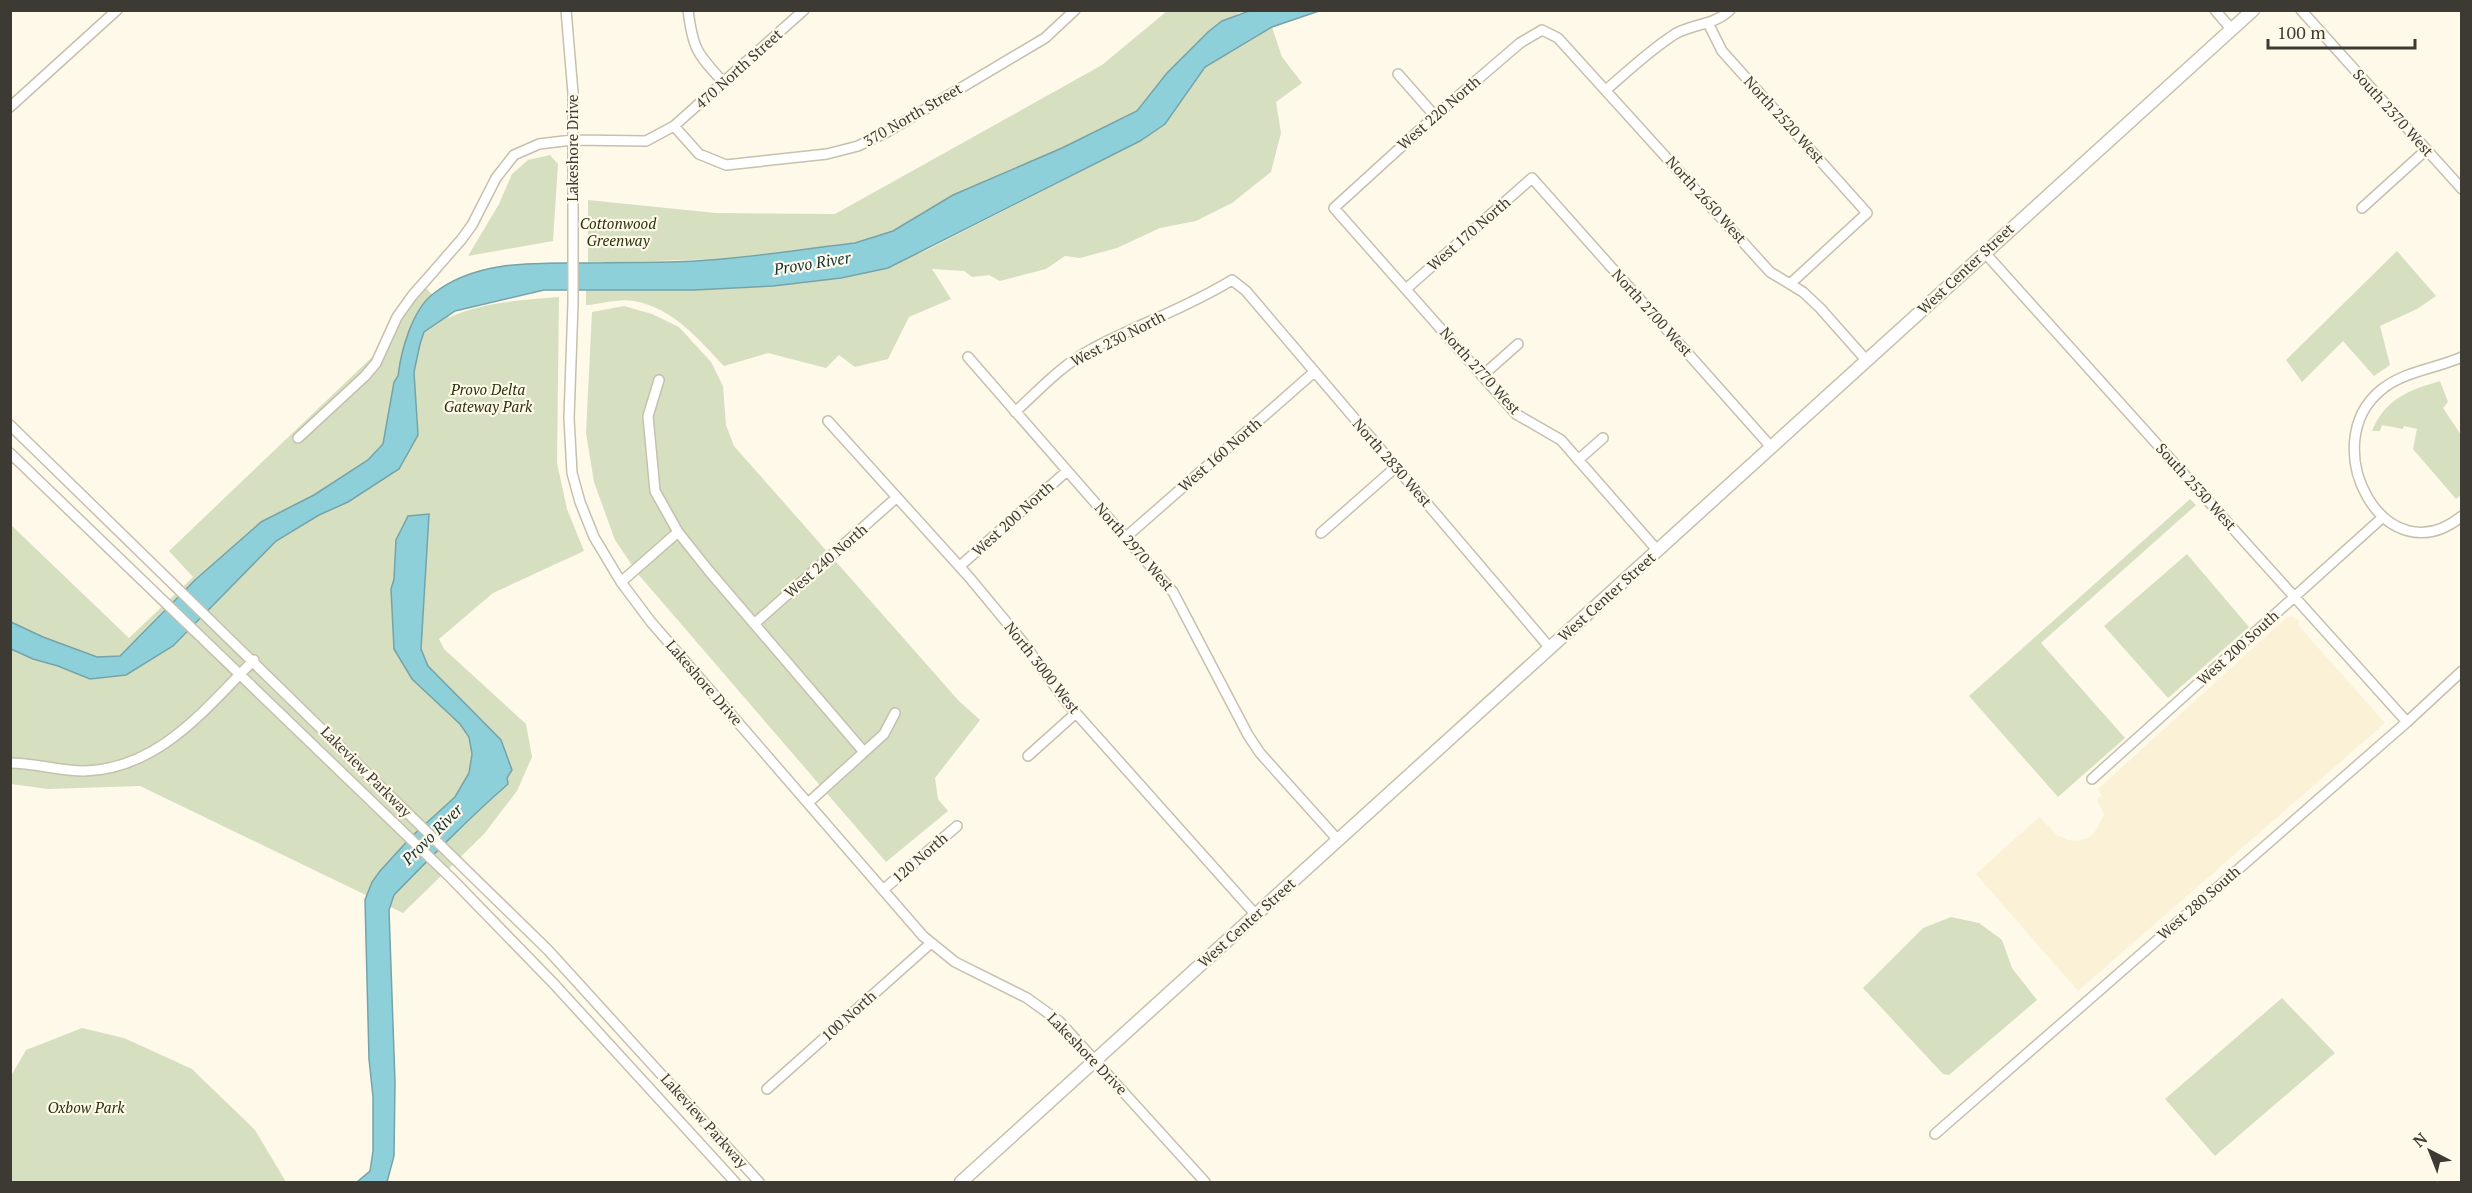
<svg xmlns="http://www.w3.org/2000/svg" width="2472" height="1193" viewBox="0 0 2472 1193" font-family="'PT Serif',serif">
<style>
.built{fill:#faf1d6}
.green{fill:#d6dfc0}
.water{fill:#8ed0da;stroke:#76a3a8;stroke-width:1.5}
.lines{fill:none;stroke-linecap:round;stroke-linejoin:round}
.minor-casing{stroke:#c6c0ad;stroke-width:12}
.major-casing{stroke:#c6c0ad;stroke-width:15}
.minor{stroke:#fff;stroke-width:9}
.major{stroke:#fff;stroke-width:12}
.labels{text-anchor:middle;stroke-width:4.5;stroke-linejoin:round;paint-order:stroke}
.street-label{font-size:15px;fill:#3d3a33;stroke:#fff9ea}
.park-label{font-size:15px;font-style:italic;fill:#29320c;stroke:#fff9ea}
.water-label{font-size:16px;font-style:italic;fill:#113237;stroke:#fff9ea}
</style>
<rect width="100%" height="100%" fill="#fff9ea"/>
<path class="built" d="M2287,617H2293L2299,621L2298,625L2385,723L2078,991L1976,874L2039,817L2057,835L2068,840L2076,841L2088,838L2094,833L2104,815L2097,799L2102,795L2098,789Z"/>
<path class="green" d="M1167,11H1249L1239,13L1208,32L1167,73L1137,111L1062,148L953,195L893,231L855,243L722,259L588,263V200L716,213L835,214L1102,65Z
M1272,27L1282,57L1302,83L1276,102L1281,133L1271,172L1232,203L1196,221L1160,228L1117,248L1080,258L1065,256L1046,269L1000,281L989,275L972,277L964,271L932,269L951,299L909,317L888,359L855,367L839,355L826,368L768,353L724,366C698,339 673,308 634,301C620,298 601,304 586,305V290H694L773,286L841,278L863,273L925,251L1140,141L1165,124L1205,67Z
M550,155L558,164L553,241L468,256L499,204L512,174L528,160Z
M2397,251L2436,296L2417,309L2380,326L2390,365L2374,376L2343,341L2302,382L2286,360Z
M424,286L451,314L448,318C483,302 521,300 559,297L557,463L567,509L584,551L493,593L439,639L444,649L526,724L532,757L517,791L484,834L403,913L140,786L48,789L11,784L10,524L129,638L193,577L169,551L391,339L399,320Z
M624,306L652,314L679,327L711,362L723,386L726,425L734,446L958,700L980,720L935,778L938,799L948,811L886,862L638,574L615,540L594,482L586,433L592,312Z
M2440,381L2448,402L2443,408L2461,435V495L2456,499L2413,449L2417,429L2404,426L2403,429L2382,425L2380,431H2372C2385,399 2409,390 2440,381Z
M2190,499L2196,505L2041,643L2125,738L2058,797L1969,696Z
M2187,554L2249,627L2168,698L2104,626Z
M1951,917L1979,923L2002,940L2012,968L2037,1000L1949,1075L1943,1074L1863,988L1923,928Z
M2282,998L2335,1053L2215,1156L2165,1099Z
M82,1028L124,1038L192,1069L255,1130L286,1182H11V1076L26,1050Z"/>
<path class="water" d="M1249,11H1319L1272,27L1205,67L1165,124L1140,141L888,268L841,278L773,286L694,290H544L455,311L424,332L420,344L414,372L418,435L399,469L348,502L319,515L276,541L173,646L126,675L90,679L58,666L33,659L11,649V622L43,637L97,657L120,656L195,580L261,522L314,495L368,460L383,444L394,382L398,376C401,351 412,310 433,294C476,259 539,263 591,263C626,262 661,263 696,261C749,258 802,249 855,243L893,231L953,195L1062,148L1137,111L1167,73L1208,32L1222,21Z
M429,514L421,649L428,666L501,740L512,770L507,778L508,784C468,819 431,857 394,895L389,910L395,1082L394,1156L387,1182H357L370,1171L373,1151V1097L369,1059L365,900L372,882L380,871L411,837L455,797L469,773L472,754L469,737L460,724L412,679L394,649L391,589L394,579L396,540L408,516Z"/>
<g class="lines">
<defs>
<path id="minor" d="M566,10L573,93V303L569,418L572,473L580,502L594,537L621,582L651,622L923,936L955,962L1027,998L1059,1021L1205,1182
M688,10C693,51 698,54 724,83
M2215,10L2232,30
M2301,10L2462,189
M1708,23L1722,51L1867,213L1790,284
M1398,74L1435,116
M1606,90C1628,71 1650,50 1675,34C1692,24 1715,25 1730,10
M10,107L117,10
M674,126L699,154L726,165L827,154L858,146L887,132L1045,38L1075,10
M2362,208L2426,150
M1985,253L2407,722
M1406,289L1532,178L1772,448
M968,357L1173,592L1248,735L1260,753L1338,840
M2462,357C2435,369 2404,371 2381,390C2314,445 2385,579 2462,516
M1482,376L1518,344
M659,380L648,416L655,491L678,532L709,571L864,752
M1015,412C1039,390 1062,365 1090,350C1136,325 1187,308 1232,280L1246,291L1550,648
M828,421L969,577L1022,641L1067,703L1256,915
M10,425L548,950L759,1182
M298,438L365,376L376,363L397,317L412,296L461,240L472,225L496,178L514,155L539,144L572,140L646,141L674,126L804,10
M10,453L451,878L555,985L735,1182
M1578,460L1603,438
M1321,533L1396,467
M1126,537L1313,373
M1658,551L1561,440L1516,414L1334,208L1435,116L1520,43L1542,30L1558,38L1770,272L1803,292L1820,308L1867,361
M960,566L1067,471
M621,582L678,532
M754,624L896,498
M1028,756L1076,713
M10,763C35,763 59,771 84,771C159,769 205,709 254,660
M2092,779L2383,517
M808,803L884,734L895,713
M883,890L957,826
M767,1089L931,943
M1935,1134L2407,722L2462,671"/>
<path id="major" d="M961,1182L2253,10"/>
</defs>
<use href="#minor" class="minor-casing"/>
<use href="#major" class="major-casing"/>
<use href="#minor" class="minor"/>
<use href="#major" class="major"/>
</g>
<g class="labels">
<g class="street-label">
<text transform="translate(739 69) rotate(-42)" y="5">470 North Street</text>
<text transform="translate(1439 113) rotate(-41)" y="5">West 220 North</text>
<text transform="translate(2393 113) rotate(48)" y="5">South 2370 West</text>
<text transform="translate(913 115) rotate(-30)" y="5">370 North Street</text>
<text transform="translate(1784 120) rotate(48)" y="5">North 2520 West</text>
<text transform="translate(573 148) rotate(-90)" y="5">Lakeshore Drive</text>
<text transform="translate(1706 200) rotate(48)" y="5">North 2650 West</text>
<text transform="translate(1469 234) rotate(-41)" y="5">West 170 North</text>
<text transform="translate(1966 269) rotate(-43)" y="5">West Center Street</text>
<text transform="translate(1652 313) rotate(48)" y="5">North 2700 West</text>
<text transform="translate(1118 339) rotate(-27)" y="5">West 230 North</text>
<text transform="translate(1480 371) rotate(48)" y="5">North 2770 West</text>
<text transform="translate(1220 455) rotate(-41)" y="5">West 160 North</text>
<text transform="translate(1392 463) rotate(49)" y="5">North 2830 West</text>
<text transform="translate(2196 487) rotate(48)" y="5">South 2530 West</text>
<text transform="translate(1013 519) rotate(-42)" y="5">West 200 North</text>
<text transform="translate(1134 547) rotate(49)" y="5">North 2970 West</text>
<text transform="translate(826 561) rotate(-41)" y="5">West 240 North</text>
<text transform="translate(1607 597) rotate(-42)" y="5">West Center Street</text>
<text transform="translate(2238 648) rotate(-42)" y="5">West 200 South</text>
<text transform="translate(1042 668) rotate(52)" y="5">North 3000 West</text>
<text transform="translate(704 683) rotate(49)" y="5">Lakeshore Drive</text>
<text transform="translate(366 772) rotate(45)" y="5">Lakeview Parkway</text>
<text transform="translate(920 858) rotate(-41)" y="5">120 North</text>
<text transform="translate(2199 903) rotate(-41)" y="5">West 280 South</text>
<text transform="translate(1247 923) rotate(-42)" y="5">West Center Street</text>
<text transform="translate(849 1016) rotate(-42)" y="5">100 North</text>
<text transform="translate(1087 1054) rotate(46)" y="5">Lakeshore Drive</text>
<text transform="translate(704 1121) rotate(48)" y="5">Lakeview Parkway</text>
</g>
<g class="park-label">
<text x="618" y="229">Cottonwood<tspan x="618" dy="17">Greenway</tspan></text>
<text x="488" y="395">Provo Delta<tspan x="488" dy="17">Gateway Park</tspan></text>
<text x="86" y="1113">Oxbow Park</text>
</g>
<g class="water-label">
<text transform="translate(812 263) rotate(-9)" y="6">Provo River</text>
<text transform="translate(432 834) rotate(-45)" y="6">Provo River</text>
</g>
</g>
<rect width="2472" height="1193" fill="none" stroke="#3d3a33" stroke-width="24"/>
<g transform="translate(2430 1151) rotate(318)" stroke="#fff9ea" stroke-width="4.5" paint-order="stroke">
<path d="M0-4.5L10 22L0 15L-10 22Z" fill="#3d3a33"/>
<text y="-9" font-size="16" font-weight="bold" text-anchor="middle" fill="#3d3a33">N</text>
</g>
<path d="M2268 39v9h147v-9" fill="none" stroke="#3d3a33" stroke-width="3"/>
<text x="2277" y="39" font-size="18" fill="#3d3a33" stroke="#fff9ea" stroke-width="4.5" paint-order="stroke">100 m</text>
</svg>
